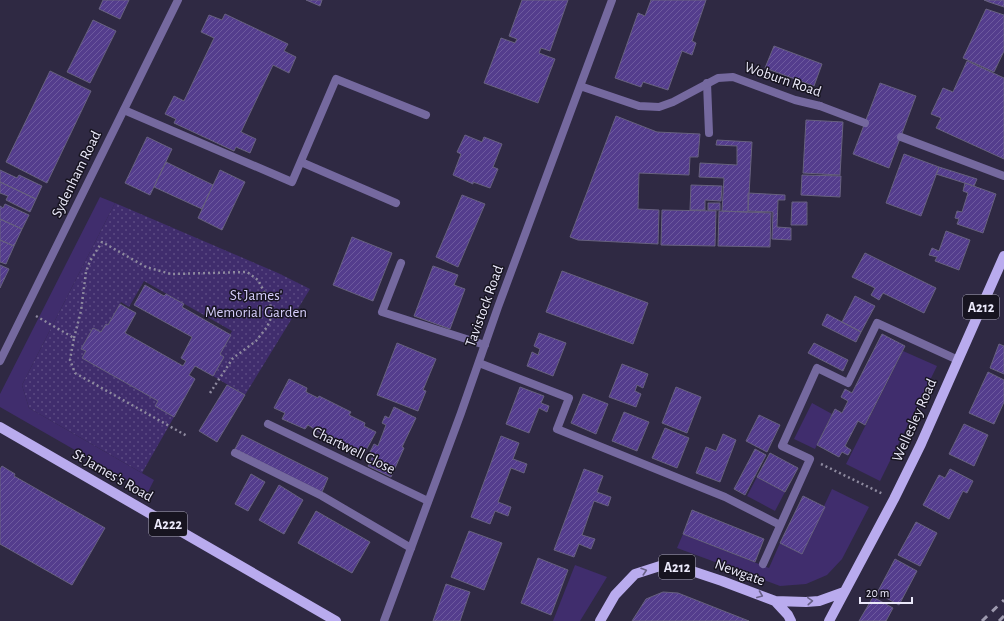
<svg xmlns="http://www.w3.org/2000/svg" width="1004" height="621" viewBox="0 0 1004 621" font-family="'Alegreya Sans',sans-serif">
<style>
.green{fill:#402d6d}
.garden{fill:url(#garden-dots)}
.building{fill:url(#building-hatch);stroke:#67617f}
.lines{fill:none;stroke-linecap:round;stroke-linejoin:round}
.path{stroke:#8e8a9f;stroke-width:2.5;stroke-dasharray:2 3;stroke-linecap:butt}
.lane{stroke:#75699f;stroke-width:8}
.street{stroke:#75699f;stroke-width:8}
.primary{stroke:#b9abee;stroke-width:10}
.rail{stroke:#9d99ae;stroke-width:3;stroke-dasharray:7 7;stroke-linecap:butt}
.oneway{stroke:#686087}
.labels{text-anchor:middle;stroke-width:3;stroke-linejoin:round;paint-order:stroke}
.shield{fill:#171420;stroke:#aba9b9;stroke-width:1}
.shield-label{font-size:14px;font-weight:bold;fill:#ebe9fa}
.street-label{font-size:15px;fill:#ebe9fa;stroke:#171420}
.park-label{font-size:15px;fill:#d5cdfa;stroke:#171420}
</style>
<defs>
<pattern id="garden-dots" width="8" height="8" patternUnits="userSpaceOnUse"><rect width="8" height="8" fill="#402d6d"/><path d="M2 2h.1M6 6h.1" fill="none" stroke="#5c4b83" stroke-width="1.8" stroke-linecap="round"/></pattern>
<pattern id="building-hatch" width="6" height="6" patternUnits="userSpaceOnUse"><rect width="6" height="6" fill="#543d8d"/><path d="M-1 1l2-2M0 6l6-6M5 7l2-2" fill="none" stroke="#6d599e"/></pattern>
</defs>
<rect width="100%" height="100%" fill="#2f2943"/>
<path class="green" d="M100,197L115,203L22,385L29,408L154,480L148,492L0,407V394Z
M903,351L937,366L880,481L846,464Z
M812,403L832,414L815,449L794,439Z
M757,477L785,492L775,511L747,496Z
M832,489L869,507L842,559L827,575L806,584L780,586L677,548L683,534L769,568L780,543L802,553Z
M575,565L607,577L580,621H553Z"/>
<path class="garden" d="M115,203L278,273L310,289L245,395L213,376L224,357L220,354L232,331L144,281L129,307L121,302L108,325L106,324L101,332L93,328L81,349L86,351L82,358L158,401L155,406L174,417L142,473L29,408L22,385Z"/>
<path class="building" d="M103,0H129L120,19L99,9Z
M306,0H322L320,6Z
M522,0H568L550,51L541,48L539,53L555,59L538,103L484,83L501,38L515,43L517,39L509,36Z
M651,0H706L692,41L696,43L692,55L682,51L668,90L643,82L641,87L615,78L638,13L645,16Z
M984,0H1004V7L989,2Z
M986,9L1004,15V51L994,72L963,58Z
M225,14L288,44L284,51L296,57L289,73L273,65L241,132L256,139L250,153L236,147L234,151L174,123L176,119L165,114L174,96L184,101L214,38L201,32L209,15L222,20Z
M93,20L116,31L90,83L67,72Z
M774,46L822,64L814,86L765,68Z
M967,61L1004,78V159L936,128L941,118L931,114L943,88L953,92Z
M50,71L91,91L47,183L6,162Z
M880,83L916,96L889,168L853,154Z
M616,116L657,132L700,134L698,157H690L689,175L639,173L638,209L659,210L658,244L578,240L570,237Z
M806,120L843,122L840,175L803,173Z
M465,135L482,142L484,137L502,144L493,167L498,169L490,188L473,182V184L453,175L461,154L457,152Z
M147,137L172,149L150,195L125,183Z
M717,140L752,142L748,212L722,211L724,178L699,177L700,163L737,165V146L716,145Z
M904,154L939,167L921,216L886,203Z
M166,162L213,185L202,209L154,187Z
M939,167L977,179L974,186L936,174Z
M0,170L17,178L19,175L42,186L36,199L0,182Z
M220,170L245,182L222,230L198,218Z
M802,175L841,176L840,197L801,195Z
M0,182L36,199L30,212L6,200L8,196L0,193Z
M965,183L996,194L983,233L957,224L959,219L955,218L957,211L962,212L968,193L963,191Z
M691,185L722,186L721,201L705,200V210H690Z
M748,193L785,195V200H778L777,227L791,228V240L772,239L773,212L748,211Z
M462,195L485,204L458,267L436,257Z
M792,202H807V225H791Z
M708,203H720V210H708Z
M5,204L29,215L22,229L0,219V206L3,208Z
M662,210L716,211L715,246L661,245Z
M719,211L771,213L770,247L718,246Z
M0,219L22,229L14,246L0,240Z
M946,231L970,240L959,270L935,261L937,257L929,255L932,248L939,251Z
M352,237L392,253L373,301L333,285Z
M0,240L14,246L6,264L0,262Z
M865,253L936,288L924,313L883,293L879,300L871,295L875,288L852,277Z
M0,265L9,269L0,288Z
M433,266L458,275L454,285L465,289L450,329L414,316Z
M562,271L648,303L633,344L546,312Z
M145,285L164,296L166,294L184,304L182,307L231,335L220,354L224,357L213,376L195,366L189,375L195,379L174,417L155,406L158,401L82,358L86,351L81,349L93,328L101,332L106,324L108,325L120,304L136,313L125,333L183,366L186,361L181,358L192,337L134,305Z
M855,296L875,306L861,332L842,322Z
M827,314L861,332L856,342L822,325Z
M539,333L566,343L553,376L527,366L532,352L538,355L540,349L534,346Z
M882,334L905,346L865,425L858,421L845,446L851,450L848,455L842,452L839,457L817,445L835,409L842,413L848,401L841,397L845,389L852,393Z
M397,343L436,359L423,390L426,391L418,411L377,395Z
M814,343L848,360L843,371L808,353Z
M999,344L1004,346V374L990,368Z
M622,364L648,374L643,388L637,385L635,391L641,394L636,407L609,397Z
M988,372L1004,380V402L994,424L969,413Z
M289,379L307,388L306,392L318,398L319,396L351,412L349,415L365,423L364,426L376,432L363,456L353,450L351,453L343,449L345,447L332,440L333,438L326,435L325,436L308,425L305,429L282,419L285,413L274,408Z
M227,385L245,395L217,442L199,431Z
M520,387L544,396L541,403L549,406L547,412L539,408L529,433L506,424Z
M676,387L701,397L687,433L662,423Z
M583,394L608,404L596,434L571,423Z
M394,407L416,418L402,447L404,448L391,477L368,466L374,454L370,452L374,444L378,446L386,425L382,423L385,416L389,418Z
M624,412L649,422L637,451L612,441Z
M759,415L780,425L767,452L746,441Z
M964,424L988,435L974,466L949,454Z
M665,428L689,438L677,468L652,458Z
M723,434L736,440L720,482L696,473L706,447L716,451Z
M242,435L328,478L322,492L235,449Z
M501,436L519,443L513,459L527,464L524,473L511,468L498,502L511,507L508,516L495,511L490,524L471,517Z
M755,449L766,455L745,495L734,489Z
M770,453L798,468L785,492L757,477Z
M2,466L15,474L14,476L105,528L72,585L0,544V469Z
M584,469L603,476L597,492L611,497L608,506L594,501L582,535L595,539L591,549L579,544L574,557L554,550Z
M950,469L973,481L967,493L963,491L949,519L923,505L939,475L945,478Z
M251,474L265,482L248,511L235,504Z
M279,485L303,500L284,534L259,520Z
M803,496L825,507L802,554L780,543Z
M692,510L764,539L755,562L683,534Z
M316,511L370,542L352,573L298,543Z
M916,522L937,533L920,566L898,555Z
M469,531L502,543L484,590L451,577Z
M538,558L568,570L551,615L521,603Z
M895,559L917,571L899,605L877,593Z
M446,584L470,592L460,621H433Z
M663,592L678,593L749,621H632L646,599Z
M873,597L893,608L886,621H859Z"/>
<g class="lines">
<path class="path" d="M36,316L74,338L70,360L75,373L187,436
M74,338L81,311L86,272L90,261L102,242L146,267L171,274L247,272L258,280L270,303L272,316L267,327L256,341L233,358L210,393
M821,464L883,494"/>
<path class="lane" d="M707,83L709,133
M820,106L865,123
M124,110L292,182L336,79L426,115
M901,137L1004,176
M301,162L396,203
M401,263L382,312L485,345
M479,363L569,398L557,429L725,497L780,525
M268,424L428,501
M235,453L322,496L411,548
M763,564L810,459L782,446L817,368L848,383L877,323L958,360"/>
<path class="street" d="M580,86L639,106L659,107L673,102L718,78L733,77L795,100L820,106
M0,361L178,0
M384,621L461,413L498,307L612,0"/>
<path class="primary" d="M0,427L336,621
M775,601L788,615L791,621
M600,621L615,595L635,574L660,566L680,567L722,581L775,601L806,602L819,601L844,592
M829,621L894,499L921,444L1004,256"/>
<path class="rail" d="M982,621L1004,600
M999,621L1004,616"/>
</g>
<defs><path id="oneway-chevron" d="M-2-3.5L2.5 0L-2 3.5" fill="none" stroke-width="1.6" stroke-linecap="round" stroke-linejoin="round"/></defs>
<g class="oneway">
<use href="#oneway-chevron" transform="translate(644 571) rotate(-18)"/>
<use href="#oneway-chevron" transform="translate(760 595) rotate(22)"/>
<use href="#oneway-chevron" transform="translate(810 601) rotate(-4)"/>
</g>
<g class="labels">
<g class="shield">
<rect x="963" y="295" width="36" height="24" rx="3"/>
<rect x="149" y="512" width="38" height="24" rx="3"/>
<rect x="659" y="555" width="36" height="24" rx="3"/>
</g>
<g class="shield-label">
<text x="981" y="312">A212</text>
<text x="168" y="529">A222</text>
<text x="677" y="572">A212</text>
</g>
<g class="street-label">
<text transform="translate(783 79) rotate(19)" y="5">Woburn Road</text>
<text transform="translate(76 174) rotate(-64)" y="5">Sydenham Road</text>
<text transform="translate(484 306) rotate(-70)" y="5">Tavistock Road</text>
<text transform="translate(914 420) rotate(-66)" y="5">Wellesley Road</text>
<text transform="translate(354 450) rotate(26)" y="5">Chartwell Close</text>
<text transform="translate(113 475) rotate(30)" y="5">St James's Road</text>
<text transform="translate(740 572) rotate(20)" y="5">Newgate</text>
</g>
<g class="park-label">
<text x="256" y="300">St James'<tspan x="256" dy="17">Memorial Garden</tspan></text>
</g>
</g>
<path d="M860 597v6h52v-6" fill="none" stroke="#ebe9fa" stroke-width="2"/>
<text x="866" y="597" font-size="12" fill="#ebe9fa" stroke="#171420" stroke-width="3" paint-order="stroke">20 m</text>
</svg>
